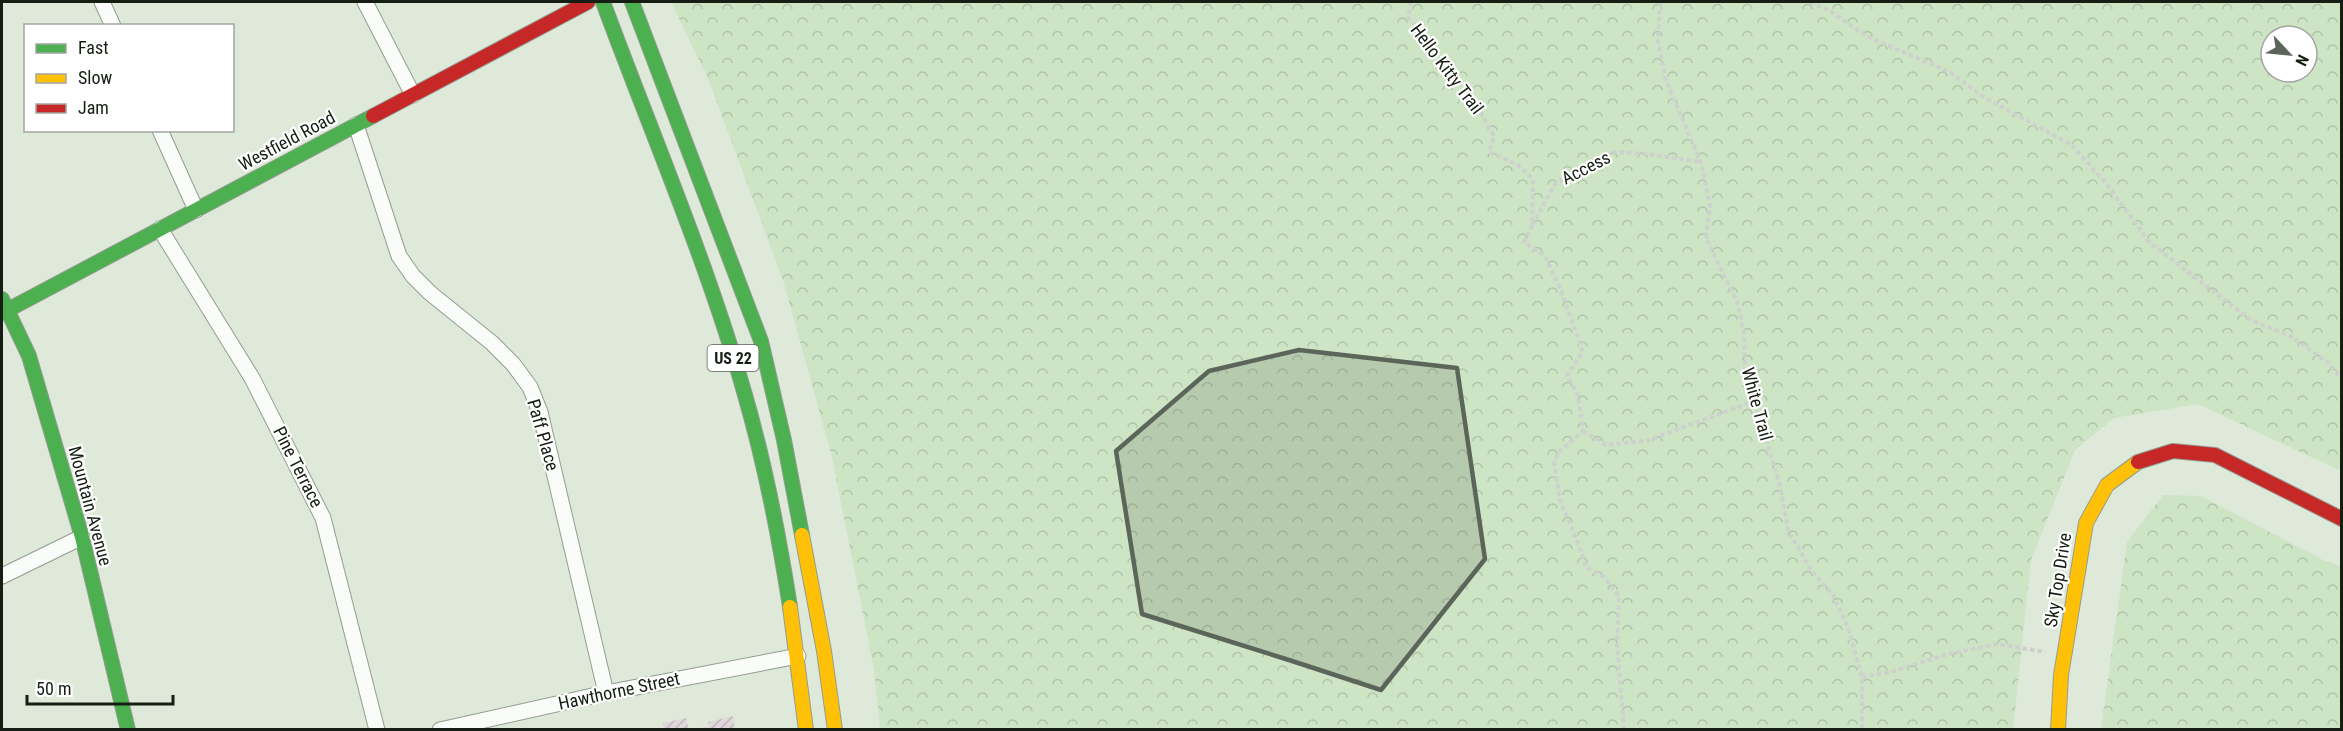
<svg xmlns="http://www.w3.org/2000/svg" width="2343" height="731" viewBox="0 0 2343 731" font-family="'Roboto Condensed',sans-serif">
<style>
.forest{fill:url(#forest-crowns);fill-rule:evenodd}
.building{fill:url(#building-hatch)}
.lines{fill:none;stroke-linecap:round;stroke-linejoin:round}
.street-casing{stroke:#949c90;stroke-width:17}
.fast-casing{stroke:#949c90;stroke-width:16}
.slow-casing{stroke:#949c90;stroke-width:16}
.jam-casing{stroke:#949c90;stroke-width:16}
.path{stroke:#ced1cd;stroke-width:4;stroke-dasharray:4.5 3;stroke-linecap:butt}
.street{stroke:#fafcf9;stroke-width:15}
.fast{stroke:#4caf50;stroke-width:14}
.slow{stroke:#ffc107;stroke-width:14}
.jam{stroke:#c62828;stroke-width:14}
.marked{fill:#5c6559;fill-opacity:0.2;stroke:#5c6559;stroke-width:4.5;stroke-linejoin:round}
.labels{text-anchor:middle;stroke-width:4.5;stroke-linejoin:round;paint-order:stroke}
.shield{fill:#fff;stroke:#5c625a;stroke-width:1.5}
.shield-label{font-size:16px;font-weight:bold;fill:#161e14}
.street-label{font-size:18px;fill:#161e14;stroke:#fff}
</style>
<defs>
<pattern id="forest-crowns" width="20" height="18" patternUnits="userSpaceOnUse" patternTransform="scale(1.5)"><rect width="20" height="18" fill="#cde5c4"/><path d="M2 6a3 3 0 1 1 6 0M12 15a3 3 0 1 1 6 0" fill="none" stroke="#afc4a8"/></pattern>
<pattern id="building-hatch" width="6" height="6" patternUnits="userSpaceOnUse" patternTransform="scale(1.5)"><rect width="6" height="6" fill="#dfd7dc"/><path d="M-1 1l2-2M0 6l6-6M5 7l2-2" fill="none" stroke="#bfb8bc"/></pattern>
</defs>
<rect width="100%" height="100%" fill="#dee9d9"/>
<path class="forest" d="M671,2H2341V471L2198,404L2114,418L2075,450L2031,560L2013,729H880L874,670L832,457L783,280L709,81ZM2271,36H2307V72H2271Z
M2163,495L2201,496L2325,561L2341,566V729H2101L2127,542Z"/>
<path class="building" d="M733,716L735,730H696L709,726L708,722Z
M686,718L689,730H664L663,723Z"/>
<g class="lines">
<defs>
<path id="street" d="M102,2L113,26
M365,2L413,95
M356,125L399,256L413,276L430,293L492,343L513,364L530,387L540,412L606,693
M160,130L196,210
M160,229L252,378L323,518L377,730
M2,576L82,537
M440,730L606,693L798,656"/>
<path id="fast" d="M603,2C651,132 707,261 745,395C765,464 779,536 790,607
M632,2L761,341L784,440L802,535
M2,299L29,356L82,537L128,730
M2,313L373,116"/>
<path id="slow" d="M802,535L824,651L835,730
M790,607L806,730
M2058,730L2061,675L2086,523L2107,485L2138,462"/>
<path id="jam" d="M373,116L588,2
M2138,462L2173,451L2215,455L2342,519"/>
</defs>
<use href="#street" class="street-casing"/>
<use href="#fast" class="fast-casing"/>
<use href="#slow" class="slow-casing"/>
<use href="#jam" class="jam-casing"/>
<path class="path" d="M1411,2L1408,17L1471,95L1494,136L1489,152L1518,165L1533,179L1532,226L1524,242L1545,256L1560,288L1583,352L1567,375L1578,395L1583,431L1559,452L1554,462L1560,500L1580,548L1586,567L1604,577L1619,596L1617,645L1624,730
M1660,2L1658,41L1666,81L1701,162L1710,206L1706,238L1738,304L1744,334L1745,371L1780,486L1788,530L1811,570L1833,595L1848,628L1862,677V730
M1810,2L1830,11L1866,36L1950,72L1985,98L2072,145L2109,187L2150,243L2251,320L2292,337L2327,362L2342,379
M1532,225L1555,184L1583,166L1614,152L1648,154L1701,162
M1583,431L1606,445L1646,441L1754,401
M1862,677L1890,672L1952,653L1998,644L2045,652"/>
<use href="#street" class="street"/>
<use href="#fast" class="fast"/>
<use href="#slow" class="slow"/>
<use href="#jam" class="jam"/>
</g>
<path class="marked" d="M1299,350L1457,368L1485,559L1381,690L1289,660L1142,614L1116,451L1209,371Z"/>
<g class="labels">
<rect class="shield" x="707.5" y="345" width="51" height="26" rx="4.5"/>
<g class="shield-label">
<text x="733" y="364">US 22</text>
</g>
<g class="street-label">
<text transform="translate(1447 69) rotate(53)" y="6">Hello Kitty Trail</text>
<text transform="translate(287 141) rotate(-28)" y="6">Westfield Road</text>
<text transform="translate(1586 168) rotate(-27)" y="6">Access</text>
<text transform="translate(1757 404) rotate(75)" y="6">White Trail</text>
<text transform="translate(543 435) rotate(74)" y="6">Paff Place</text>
<text transform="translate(298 467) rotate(63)" y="6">Pine Terrace</text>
<text transform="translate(90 506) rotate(75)" y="6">Mountain Avenue</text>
<text transform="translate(2058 580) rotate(-81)" y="6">Sky Top Drive</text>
<text transform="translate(619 691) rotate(-12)" y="6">Hawthorne Street</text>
</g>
</g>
<rect width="2343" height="731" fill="none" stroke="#161e14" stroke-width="6"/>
<rect x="24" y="24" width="210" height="108" fill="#ffffff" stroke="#a2a5a1" stroke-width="1.5"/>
<rect x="36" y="44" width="30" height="9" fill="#4caf50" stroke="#a2a5a1" stroke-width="1.5"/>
<text x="78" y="54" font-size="18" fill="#161e14">Fast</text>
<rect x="36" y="74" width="30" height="9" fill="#ffc107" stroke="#a2a5a1" stroke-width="1.5"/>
<text x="78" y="84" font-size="18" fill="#161e14">Slow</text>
<rect x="36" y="104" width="30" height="9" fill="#c62828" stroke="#a2a5a1" stroke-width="1.5"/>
<text x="78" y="114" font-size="18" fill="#161e14">Jam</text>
<g transform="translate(2289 54) rotate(116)"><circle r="28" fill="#ffffff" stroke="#a2a5a1" stroke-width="1.5"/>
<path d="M0-4.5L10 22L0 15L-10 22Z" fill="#5c6559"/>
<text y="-9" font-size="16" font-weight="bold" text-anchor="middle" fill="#161e14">N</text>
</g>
<path d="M27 695v9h146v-9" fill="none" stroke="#161e14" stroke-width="3"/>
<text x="36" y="695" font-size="18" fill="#161e14" stroke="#ffffff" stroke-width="4.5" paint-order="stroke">50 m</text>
</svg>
